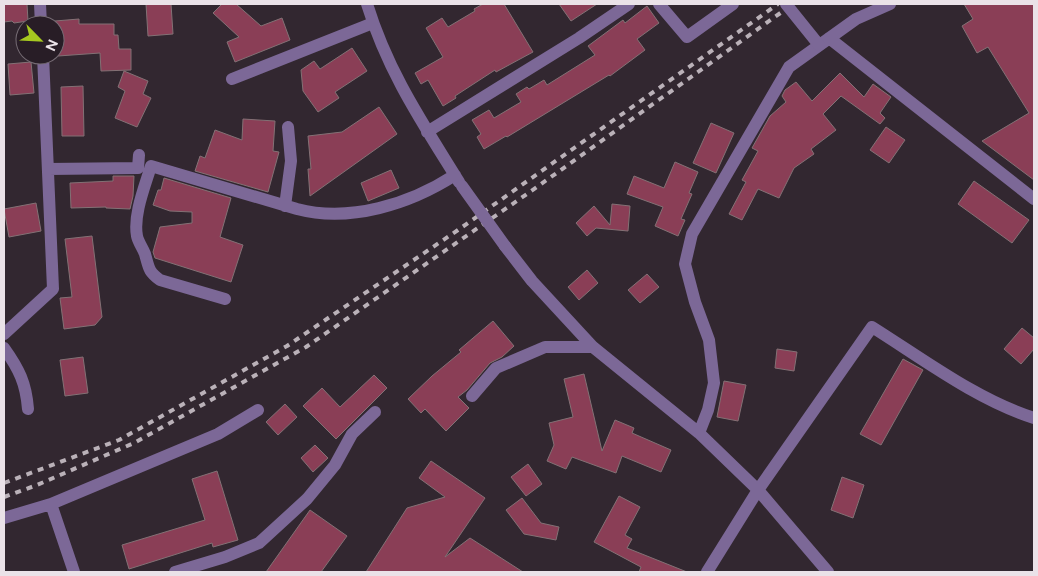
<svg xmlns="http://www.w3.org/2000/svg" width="1038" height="576" viewBox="0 0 1038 576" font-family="Figtree,sans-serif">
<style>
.building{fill:#8a3e56;stroke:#837175}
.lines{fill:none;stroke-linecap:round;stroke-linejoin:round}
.minor{stroke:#7c6897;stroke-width:12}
.rail{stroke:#bab1b8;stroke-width:4;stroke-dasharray:6 6;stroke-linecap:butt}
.minor-bridge{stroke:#7c6897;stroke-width:12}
</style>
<rect width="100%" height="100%" fill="#322730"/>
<path class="building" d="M4,4H27L28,21L14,23L12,21L4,22Z
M146,4H171L173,34L148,36Z
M222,4H236L261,26L282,18L290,40L235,62L227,42L239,37L213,13Z
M483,4H504L533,52L496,72L495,70L455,96L456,98L443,106L428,80L421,84L415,73L443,57L426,28L442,18L448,27L475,11L474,9Z
M559,4H597L571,21Z
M964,4H1034V180L982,141L1029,113L988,47L977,53L962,26L973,19Z
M647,6L659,23L637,39L645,50L610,76L609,75L507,137L506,136L484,149L477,137L481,134L472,120L489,110L494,118L521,102L516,94L527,87L529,89L544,80L547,85L595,55L588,46L623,20L625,23Z
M79,19V24H114V35H118L119,49H131V70L101,71L100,53L58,56L57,43L55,42V21Z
M352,48L367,71L335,92L339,98L318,112L303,91L301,70L314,61L320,69Z
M31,62L34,93L10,95L8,64Z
M124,71L148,81L143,94L151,98L137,127L115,118L125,91L118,87Z
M840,73L864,97L873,84L891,97L880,113L885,118L880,124L841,96L823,114L836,130L811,149L814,154L794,168L779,198L758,189L742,220L729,214L746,182L742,180L758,151L752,148L770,116L786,102L782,96L785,90L796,82L812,101Z
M83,86L84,136H62L61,87Z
M379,107L397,134L310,196L308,169H311L308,136L342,132Z
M243,119L275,121L273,151L279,152L268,192L195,171L200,156L205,158L215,130L242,140Z
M711,123L734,133L716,173L693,163Z
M886,127L905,140L889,163L870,150Z
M675,162L698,172L689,193L692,194L681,219L685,220L678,236L655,226L663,207L627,194L634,176L664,188Z
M391,170L399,188L368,201L361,183Z
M113,176H134L133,196L130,209L106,208V207L71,208L70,183L113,181Z
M164,178L231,198L220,237L243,245L231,282L155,258L153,252L160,227L192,223V212L170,211L153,205L158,190H161Z
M974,181L1029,220L1012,243L958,204Z
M36,203L41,231L9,237L4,209Z
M612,204L630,206L628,231L596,228L587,236L576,223L594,206L610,225Z
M92,236L102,317L95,325L64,329L60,298L72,297L65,239Z
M587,270L598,283L579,300L568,287Z
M647,274L659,287L640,303L628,290Z
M493,321L514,346L502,357L490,363L467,390L458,397L469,408L446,431L425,409L421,413L408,399L432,376L461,352L459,350Z
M1022,328L1034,338V349L1021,364L1004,349Z
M777,349L797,352L794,371L775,368Z
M83,357L88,393L65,396L60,360Z
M903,359L923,370L881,445L860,434Z
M584,374L602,451L615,420L634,428L632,433L671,450L661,472L622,456L616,473L572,457L566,469L547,461L554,445L549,423L573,417L564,379Z
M374,375L387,388L336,439L303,406L322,388L340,407Z
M724,381L746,385L738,421L717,417Z
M285,404L297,417L278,435L266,422Z
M315,445L328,458L313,472L301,458Z
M431,461L485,498L445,557L470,538L523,572H366L407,508L445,497L419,478Z
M528,464L542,484L526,496L511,477Z
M217,471L238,540L213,547L212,543L129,569L122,545L205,520L192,479Z
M842,477L864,485L853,518L831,510Z
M619,496L640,507L625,535L632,539L627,548L687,572H639L641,567L594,542Z
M522,498L541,523L559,527L556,540L524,534L506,510Z
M310,510L347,536L321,572H266Z"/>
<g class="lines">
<path class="minor" d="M40,4L41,25
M367,4C388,72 422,122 459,182
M659,4L687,37L733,4
M829,38L1034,199
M232,79L373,23
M427,132L579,38L629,4
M48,169L138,168L139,155
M285,206L291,161L288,127
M505,246L532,281L593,347L699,433L758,490L828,572
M225,299L160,280C148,271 149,268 145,254C143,248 138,242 137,236C133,215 145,186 151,166L297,209C350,223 410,204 455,175
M4,334L53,289L43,55
M4,348C19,369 26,383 28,409
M472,396L496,368L545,347H593
M699,433L708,410L714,383L709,340L695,302L685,264L692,234L789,67L856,19L890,4
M51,504L218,434L258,410
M4,518L51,504L74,572
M175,572L225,557L259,543L307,499L335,465L352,434L375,412
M707,572L758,490L872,327C923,359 977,400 1034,418"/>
<path class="rail" d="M4,483L119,440L287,346L458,230L778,4
M4,497L37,485L134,443L306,347L537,187L793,4"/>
<path class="minor-bridge" d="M786,4L819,45
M462,186L505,246"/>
</g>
<rect width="1038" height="576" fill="none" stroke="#eae2e8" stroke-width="10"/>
<g transform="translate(40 40) rotate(114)"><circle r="24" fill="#281d26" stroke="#766c74"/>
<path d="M0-4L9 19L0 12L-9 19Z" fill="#a6c820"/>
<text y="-8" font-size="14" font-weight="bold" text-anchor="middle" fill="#eae2e8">N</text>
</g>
</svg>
